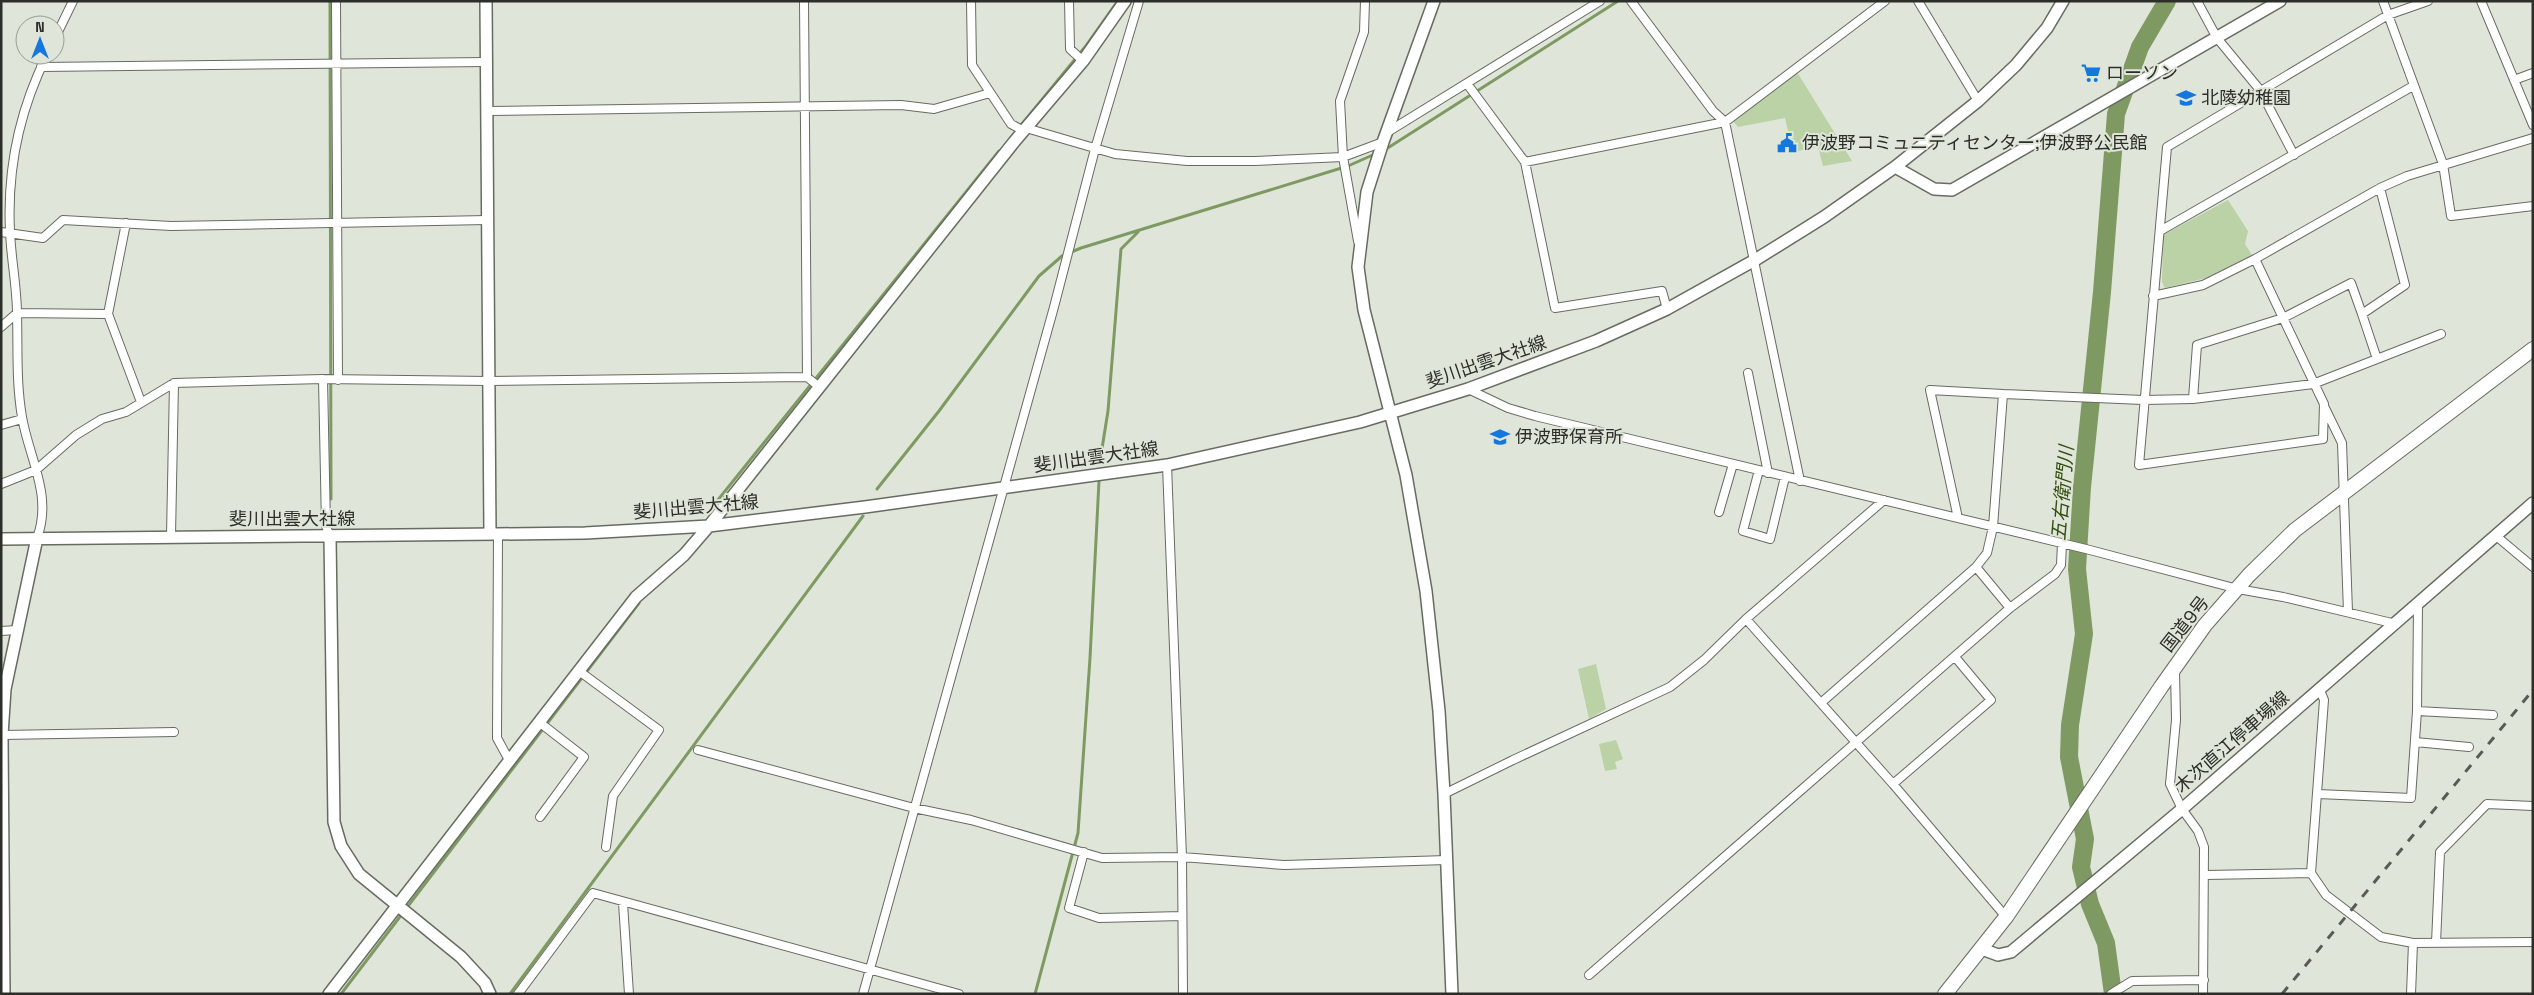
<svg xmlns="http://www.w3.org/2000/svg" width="2534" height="995" viewBox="0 0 2534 995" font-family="'Space Grotesk','Noto Sans JP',sans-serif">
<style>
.green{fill:#bbd1a6}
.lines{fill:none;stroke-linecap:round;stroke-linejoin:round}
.stream{stroke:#7e9a62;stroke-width:3}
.river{stroke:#7e9a62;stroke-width:18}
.street-casing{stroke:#666c61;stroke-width:10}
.secondary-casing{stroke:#666c61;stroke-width:14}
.highway-casing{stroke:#666c61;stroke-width:16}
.street{stroke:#fff;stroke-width:8}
.secondary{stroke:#fff;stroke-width:11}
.highway{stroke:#fff;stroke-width:14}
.rail{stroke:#575b54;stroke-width:3;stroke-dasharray:9 9;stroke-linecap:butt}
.labels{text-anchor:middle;stroke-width:4;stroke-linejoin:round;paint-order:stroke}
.poi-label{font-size:18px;fill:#2b2e29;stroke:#dfe6d9;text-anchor:start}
.street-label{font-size:18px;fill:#2b2e29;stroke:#dfe6d9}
.water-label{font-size:19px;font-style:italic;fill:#334d0f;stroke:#dfe6d9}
</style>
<rect width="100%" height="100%" fill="#dfe6d9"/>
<path class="green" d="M1797,72L1852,161L1823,166L1818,147L1793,152L1785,118L1738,127L1732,120Z
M2228,200L2248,231L2245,244L2252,255L2206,278L2165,288L2162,282L2163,235Z
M1596,664L1606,709L1589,719L1578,669Z
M1616,740L1623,759L1615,762L1617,769L1605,771L1599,744Z"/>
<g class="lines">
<path class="stream" d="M330,1L331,499
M1013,135L1085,47L1117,2
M1383,151L1618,1
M1100,461L1108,411L1121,249L1138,232
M877,489L939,411L1039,276L1062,256L1081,248L1348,166L1375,154
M709,511L999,151
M341,994L639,603
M510,994L863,516
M1035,994L1078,833L1090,658L1099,481"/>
<path class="river" d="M2113,994L2106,943L2090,904L2081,867L2085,839L2069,757L2070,725L2084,634L2077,569L2082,487L2102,292L2116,114L2140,47L2167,1"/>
<defs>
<path id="street" d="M336,1L338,380
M804,1L807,377
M971,1L972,65L1011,124L1024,131
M1069,1L1070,49L1083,61
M1631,1L1713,111L1725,122L1800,481
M1918,1L1978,101
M2197,1L2217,38L2260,90L2294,155
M2383,1L2443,164L2451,216L2533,206
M2481,1L2533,125
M55,38L73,1
M41,67L487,62
M2514,80L2533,73
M1468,85L1525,162L1555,308L1662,291L1667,309
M488,111L901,105L934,109L990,93
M1026,128L1115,154L1187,161H1255L1343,157L1383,142
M1386,133L1600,1
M1525,162L1725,122L1885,1
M126,223L108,314L141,402
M2160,231L2413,86
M1,232L43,238L63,220L171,226L487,220
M1358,241L1343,157L1340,101L1364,32L1365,1
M2255,259L2324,404L2323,439L2139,465L2167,147L2388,15L2428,1
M2153,296L2203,285L2255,259L2380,188L2407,176L2533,138
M2362,314L2377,359
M1,327L17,313L108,314
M1748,373L1768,473
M323,379L326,526L330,537
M1468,389L1508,408L1535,416L2086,549L2238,589L2283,597L2396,624
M2193,399L2197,345L2283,318L2351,283L2362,314L2405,285L2380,188
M2324,406L2342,443L2348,612
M1,425L22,419
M1167,465L1182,857L1183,994
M1759,470L1743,531L1770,539L1785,477
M1,484L36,470L76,435L102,419L126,412L174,383L323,379L489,381L807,377L818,386
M1719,512L1733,464
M1958,518L1930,390L2003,394
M498,534L497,738L509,760
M2495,535L2533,567
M171,536L174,383
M37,538C53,496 29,458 22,417C16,382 18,349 17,314C17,287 11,259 10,231C7,169 19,111 47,55
M2010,608L2055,574L2061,565L2062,543
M1746,619L1893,784L1991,700L1955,657
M1,631L17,630
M2175,670L2176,720L2170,784L2182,809L2198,831L2204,847L2203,994
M579,671L659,730L613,796L606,847
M2319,688L2324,700L2311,873L2326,895L2381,937L2413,943L2533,942
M1822,702L1976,567L1987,553L1993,527L2003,394L2143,400L2193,399L2313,384L2441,334
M2417,711L2493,715
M539,722L584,757L540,817
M2,735L174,732
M2415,742L2469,747
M698,750L914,808L971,820L1102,858L1182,857L1284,865L1447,860
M1893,784L2006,917
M1444,794L1513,760L1670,687L1704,660L1746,619L1884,500
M2318,794L2411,798L2417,711L2418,605
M1084,852L1069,908L1099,918L1182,916
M2205,875L2311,873
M623,903L629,994
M2436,943L2440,852L2487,804L2533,806
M1589,975L2010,608L1976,567
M518,994L593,893L959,994
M863,994L1054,307L1095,149L1139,1
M2111,994L2132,981L2204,980
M2411,994L2413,943"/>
<path id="secondary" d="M486,1L490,534
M1434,1L1383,142L1367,192L1358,267L1364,310L1406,475L1426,591L1439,711L1444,794L1452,994
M1895,167L1934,189L1952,190L2280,1
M330,537L334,822L341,846L359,874L461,957L485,983L490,994
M1,539L498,534L585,533L709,526L865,507L1167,465L1360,422L1468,389L1596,341L1667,309L1755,260L1824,217L1895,167L1978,101L2016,65L2047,28L2063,1
M1982,949L1998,955L2011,952L2182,809L2533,503
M4,994L2,735L5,689L37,538
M329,994L636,597L684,555L709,526L1014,142L1083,61L1125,1"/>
<path id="highway" d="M1945,994L2006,917L2161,687L2205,625L2249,575L2295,530L2533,349"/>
</defs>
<use href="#street" class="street-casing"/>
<use href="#secondary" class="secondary-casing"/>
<use href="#highway" class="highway-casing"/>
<use href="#street" class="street"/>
<use href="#secondary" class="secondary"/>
<use href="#highway" class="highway"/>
<path class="rail" d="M2282,994L2533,690"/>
</g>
<defs>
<symbol id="supermarket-bare" viewBox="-9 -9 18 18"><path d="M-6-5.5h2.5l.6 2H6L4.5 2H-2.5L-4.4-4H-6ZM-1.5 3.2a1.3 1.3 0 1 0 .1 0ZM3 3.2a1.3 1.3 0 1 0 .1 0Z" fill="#1477e0" stroke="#dfe6d9" stroke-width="2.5" paint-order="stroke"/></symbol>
<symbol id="school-bare" viewBox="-9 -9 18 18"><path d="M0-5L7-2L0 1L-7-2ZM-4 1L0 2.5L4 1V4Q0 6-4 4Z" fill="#1477e0" stroke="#dfe6d9" stroke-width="2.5" paint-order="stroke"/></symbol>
<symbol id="civic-bare" viewBox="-9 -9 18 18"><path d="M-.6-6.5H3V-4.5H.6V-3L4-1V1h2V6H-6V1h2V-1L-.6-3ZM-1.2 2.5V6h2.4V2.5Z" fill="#1477e0" stroke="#dfe6d9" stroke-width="2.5" paint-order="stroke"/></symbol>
</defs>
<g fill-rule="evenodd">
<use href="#supermarket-bare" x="2077" y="59" width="28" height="28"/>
<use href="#school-bare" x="2172" y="84" width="28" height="28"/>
<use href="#civic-bare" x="1773" y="129" width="28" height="28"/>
<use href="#school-bare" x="1486" y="423" width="28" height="28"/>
</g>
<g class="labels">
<g class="poi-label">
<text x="2106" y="79">ローソン</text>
<text x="2201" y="104">北陵幼稚園</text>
<text x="1802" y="149">伊波野コミュニティセンター;伊波野公民館</text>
<text x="1515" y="443">伊波野保育所</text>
</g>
<g class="street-label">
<text transform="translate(1486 362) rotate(-19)" y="6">斐川出雲大社線</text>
<text transform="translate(1096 457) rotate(-8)" y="6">斐川出雲大社線</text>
<text transform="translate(696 507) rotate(-5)" y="6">斐川出雲大社線</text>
<text x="292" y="525">斐川出雲大社線</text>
<text transform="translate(2185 624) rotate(-52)" y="6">国道9号</text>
<text transform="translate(2232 742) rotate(-41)" y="6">木次直江停車場線</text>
</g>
<g class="water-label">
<text transform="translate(2062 493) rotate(-85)" y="7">五右衛門川</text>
</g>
</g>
<rect width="2534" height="995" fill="none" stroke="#2b2e29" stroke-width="5"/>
<g transform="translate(40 40)"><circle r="24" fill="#dfe6d9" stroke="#979c93"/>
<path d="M0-4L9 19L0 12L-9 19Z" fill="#1477e0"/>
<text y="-8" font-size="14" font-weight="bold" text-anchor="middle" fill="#2b2e29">N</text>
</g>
</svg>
